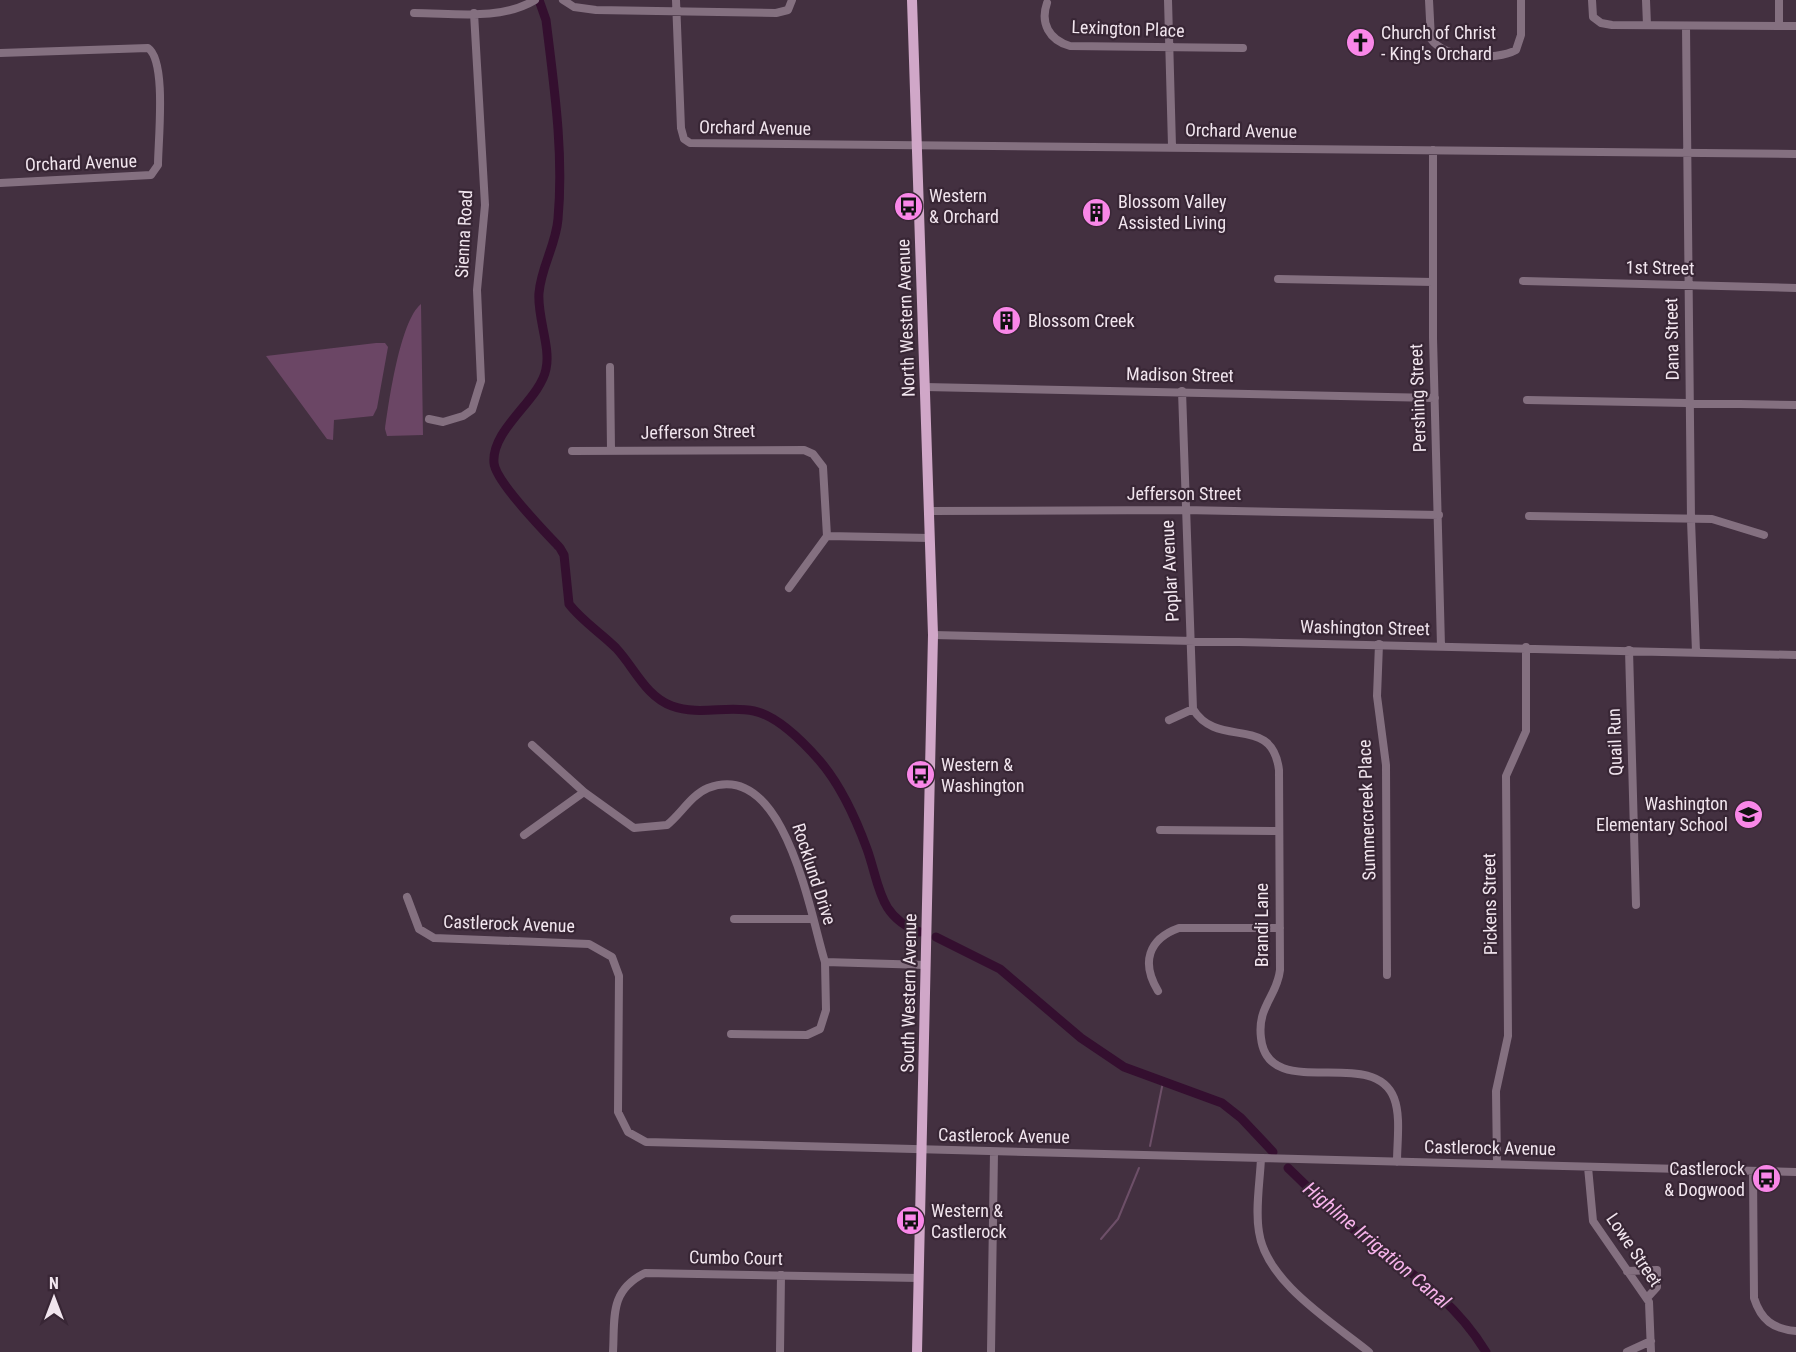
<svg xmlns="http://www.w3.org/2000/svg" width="1796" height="1352" viewBox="0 0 1796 1352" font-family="'Roboto Condensed',sans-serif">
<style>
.green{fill:#6b4665}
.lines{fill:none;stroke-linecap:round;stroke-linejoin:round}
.stream{stroke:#6d4f68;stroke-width:2}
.canal{stroke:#340f2f;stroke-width:9}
.minor{stroke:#847080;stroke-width:8}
.major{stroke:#d0a7c8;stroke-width:10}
.labels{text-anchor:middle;stroke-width:4.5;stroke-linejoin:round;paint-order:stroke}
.street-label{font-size:18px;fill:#f1e5ee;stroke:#382635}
.poi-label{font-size:18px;fill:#f1e5ee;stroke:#382635;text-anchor:start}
.water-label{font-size:20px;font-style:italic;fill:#f7b3eb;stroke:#382635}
</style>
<rect width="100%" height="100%" fill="#433040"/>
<path class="green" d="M421,304L423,435L387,436L385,429C389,401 400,321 421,304Z
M376,343H385L388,347L377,408L373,416L334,420L333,440L327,439L266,356Z"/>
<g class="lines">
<path class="stream" d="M1150,1146L1163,1082
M1101,1239L1118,1219L1139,1168"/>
<path class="canal" d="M539,0L546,20C554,86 564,153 558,219C556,245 541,267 539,293C537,317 551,347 546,369C540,400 491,429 494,463C495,481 546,533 560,548L564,555L569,604C582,621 601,633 616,648C634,667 646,697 672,706C699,716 728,705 754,711C778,716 804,743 819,760C840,784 856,819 867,849C880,885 878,917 920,932
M936,937L1000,969L1081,1038L1124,1067L1222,1103L1241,1118L1273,1152
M1288,1168C1308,1187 1327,1207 1348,1225C1400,1267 1450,1293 1486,1352"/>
<path class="minor" d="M563,0L574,7L596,10L776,13L788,10L792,0
M676,0L681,128L684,139L690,143L1796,154
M1168,0L1172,146
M1429,0L1431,39C1445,59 1496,61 1516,50L1521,35V0
M1592,0L1593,17L1601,23L1612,25L1796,26
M1646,0L1647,25
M1779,0V26
M1047,3C1040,23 1049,40 1070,46L1243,48
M414,13C454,13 500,21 535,0
M1686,26L1691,520L1696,652
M0,53L148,48C167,61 158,141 158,165L151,175L0,183
M1433,150V338L1441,646
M1278,279L1433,282
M1523,281L1796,288
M610,367L611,450
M925,387L1435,398
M1182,391L1193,709C1218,750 1272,713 1279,770L1280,970C1277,997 1257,1006 1261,1038C1268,1104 1373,1044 1394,1098C1401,1116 1397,1142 1397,1162
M1527,400L1796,405
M429,419L443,422L463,416L472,410L481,381L477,290L485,205L474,13
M572,451L804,450L813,454L823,467L827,536
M929,511L1184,510L1439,515
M1529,516L1712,519L1764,535
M827,536L930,538
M789,588L827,536
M933,635L1796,655
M1379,644L1377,696L1386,765L1387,975
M1629,650L1636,905
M1169,720L1193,709
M532,745L584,792L634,828L667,825C681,814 691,795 708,788C785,758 810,914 825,962L926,965
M1160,830L1279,831
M524,835L584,792
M407,897L419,929L434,938L589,944L612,957L619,976L618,1112L628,1132L646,1142L1796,1172
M734,919H811
M1158,991C1141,963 1148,939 1179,928H1280
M731,1034L807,1035L820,1029L826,1010L825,962
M1261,1158C1260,1182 1255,1209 1259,1232C1266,1282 1332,1322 1369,1352
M1497,1164L1496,1091L1508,1036L1506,776L1526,731V647
M1588,1167L1593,1221L1649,1302L1651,1352
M1753,1171L1754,1298C1761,1320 1773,1329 1796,1331
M1627,1271L1657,1270V1287L1647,1298
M613,1352C615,1317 609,1291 645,1273L919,1278
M780,1352L781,1275
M991,1352L994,1152
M1627,1352L1651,1341"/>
<path class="major" d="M912,0L933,635L917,1352"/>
</g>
<defs>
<symbol id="church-disc" viewBox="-11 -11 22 22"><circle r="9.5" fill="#f987e8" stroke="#382635"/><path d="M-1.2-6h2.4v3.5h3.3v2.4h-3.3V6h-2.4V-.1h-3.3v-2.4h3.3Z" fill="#111"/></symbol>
<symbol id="bus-disc" viewBox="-11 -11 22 22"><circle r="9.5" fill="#f987e8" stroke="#382635"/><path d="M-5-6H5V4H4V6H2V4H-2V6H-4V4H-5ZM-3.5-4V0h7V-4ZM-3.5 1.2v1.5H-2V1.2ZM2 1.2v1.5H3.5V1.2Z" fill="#111"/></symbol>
<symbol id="building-disc" viewBox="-11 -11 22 22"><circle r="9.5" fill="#f987e8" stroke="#382635"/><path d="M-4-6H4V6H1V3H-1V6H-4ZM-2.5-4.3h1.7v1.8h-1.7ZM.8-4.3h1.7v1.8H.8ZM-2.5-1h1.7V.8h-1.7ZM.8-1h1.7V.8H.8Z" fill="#111"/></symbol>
<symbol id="school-disc" viewBox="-11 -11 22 22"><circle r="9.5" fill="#f987e8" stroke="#382635"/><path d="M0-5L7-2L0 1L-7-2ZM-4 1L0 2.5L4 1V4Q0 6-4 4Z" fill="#111"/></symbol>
</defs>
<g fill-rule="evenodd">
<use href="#church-disc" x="1344" y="26" width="33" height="33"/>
<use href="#bus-disc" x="892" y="190" width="33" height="33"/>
<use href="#building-disc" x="1080" y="196" width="33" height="33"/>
<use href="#building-disc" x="990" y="304" width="33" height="33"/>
<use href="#bus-disc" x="904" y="758" width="33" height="33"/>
<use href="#school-disc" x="1732" y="798" width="33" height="33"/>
<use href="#bus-disc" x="1750" y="1162" width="33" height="33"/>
<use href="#bus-disc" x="894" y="1204" width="33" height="33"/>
</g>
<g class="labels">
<g class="street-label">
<text transform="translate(1128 29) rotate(2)" y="6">Lexington Place</text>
<text transform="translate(755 128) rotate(1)" y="6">Orchard Avenue</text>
<text transform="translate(1241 131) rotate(1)" y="6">Orchard Avenue</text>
<text transform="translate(81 163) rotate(-2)" y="6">Orchard Avenue</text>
<text transform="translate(464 234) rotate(-87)" y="6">Sienna Road</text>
<text transform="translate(1660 268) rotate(1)" y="6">1st Street</text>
<text transform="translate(906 318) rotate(-92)" y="6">North Western Avenue</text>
<text transform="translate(1672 339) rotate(-91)" y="6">Dana Street</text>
<text transform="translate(1180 375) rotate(1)" y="6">Madison Street</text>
<text transform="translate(1418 398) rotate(-92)" y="6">Pershing Street</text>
<text transform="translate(698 432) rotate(-1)" y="6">Jefferson Street</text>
<text x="1184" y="500">Jefferson Street</text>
<text transform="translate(1170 571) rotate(-93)" y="6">Poplar Avenue</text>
<text transform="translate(1365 628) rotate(1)" y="6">Washington Street</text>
<text transform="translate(1615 742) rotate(-92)" y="6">Quail Run</text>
<text transform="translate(1367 810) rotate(-92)" y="6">Summercreek Place</text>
<text transform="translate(814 874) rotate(72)" y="6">Rocklund Drive</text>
<text transform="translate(1490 904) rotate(-91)" y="6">Pickens Street</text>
<text transform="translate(509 924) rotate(2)" y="6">Castlerock Avenue</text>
<text transform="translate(1262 925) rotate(-90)" y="6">Brandi Lane</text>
<text transform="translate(909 993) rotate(-89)" y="6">South Western Avenue</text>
<text transform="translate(1004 1136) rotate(1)" y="6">Castlerock Avenue</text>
<text transform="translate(1490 1148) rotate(1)" y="6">Castlerock Avenue</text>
<text transform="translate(1634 1250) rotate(56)" y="6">Lowe Street</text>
<text transform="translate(736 1258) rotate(1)" y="6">Cumbo Court</text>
</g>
<g class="poi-label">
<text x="1381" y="39">Church of Christ<tspan x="1381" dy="21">- King's Orchard</tspan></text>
<text x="929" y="202">Western<tspan x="929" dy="21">&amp; Orchard</tspan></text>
<text x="1118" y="208">Blossom Valley<tspan x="1118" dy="21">Assisted Living</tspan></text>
<text x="1028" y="327">Blossom Creek</text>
<text x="941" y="771">Western &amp;<tspan x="941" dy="21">Washington</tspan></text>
<text x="1728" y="810" text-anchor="end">Washington<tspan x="1728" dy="21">Elementary School</tspan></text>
<text x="1745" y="1175" text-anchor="end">Castlerock<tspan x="1745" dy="21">&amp; Dogwood</tspan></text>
<text x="931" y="1217">Western &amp;<tspan x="931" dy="21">Castlerock</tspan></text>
</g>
<g class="water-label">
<text transform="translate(1377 1245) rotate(40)" y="7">Highline Irrigation Canal</text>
</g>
</g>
<g transform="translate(54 1298)" stroke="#382635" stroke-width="4.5" paint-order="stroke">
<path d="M0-4.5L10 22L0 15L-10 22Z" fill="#f1e5ee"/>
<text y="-9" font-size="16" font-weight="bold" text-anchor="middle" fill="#f1e5ee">N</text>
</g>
</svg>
